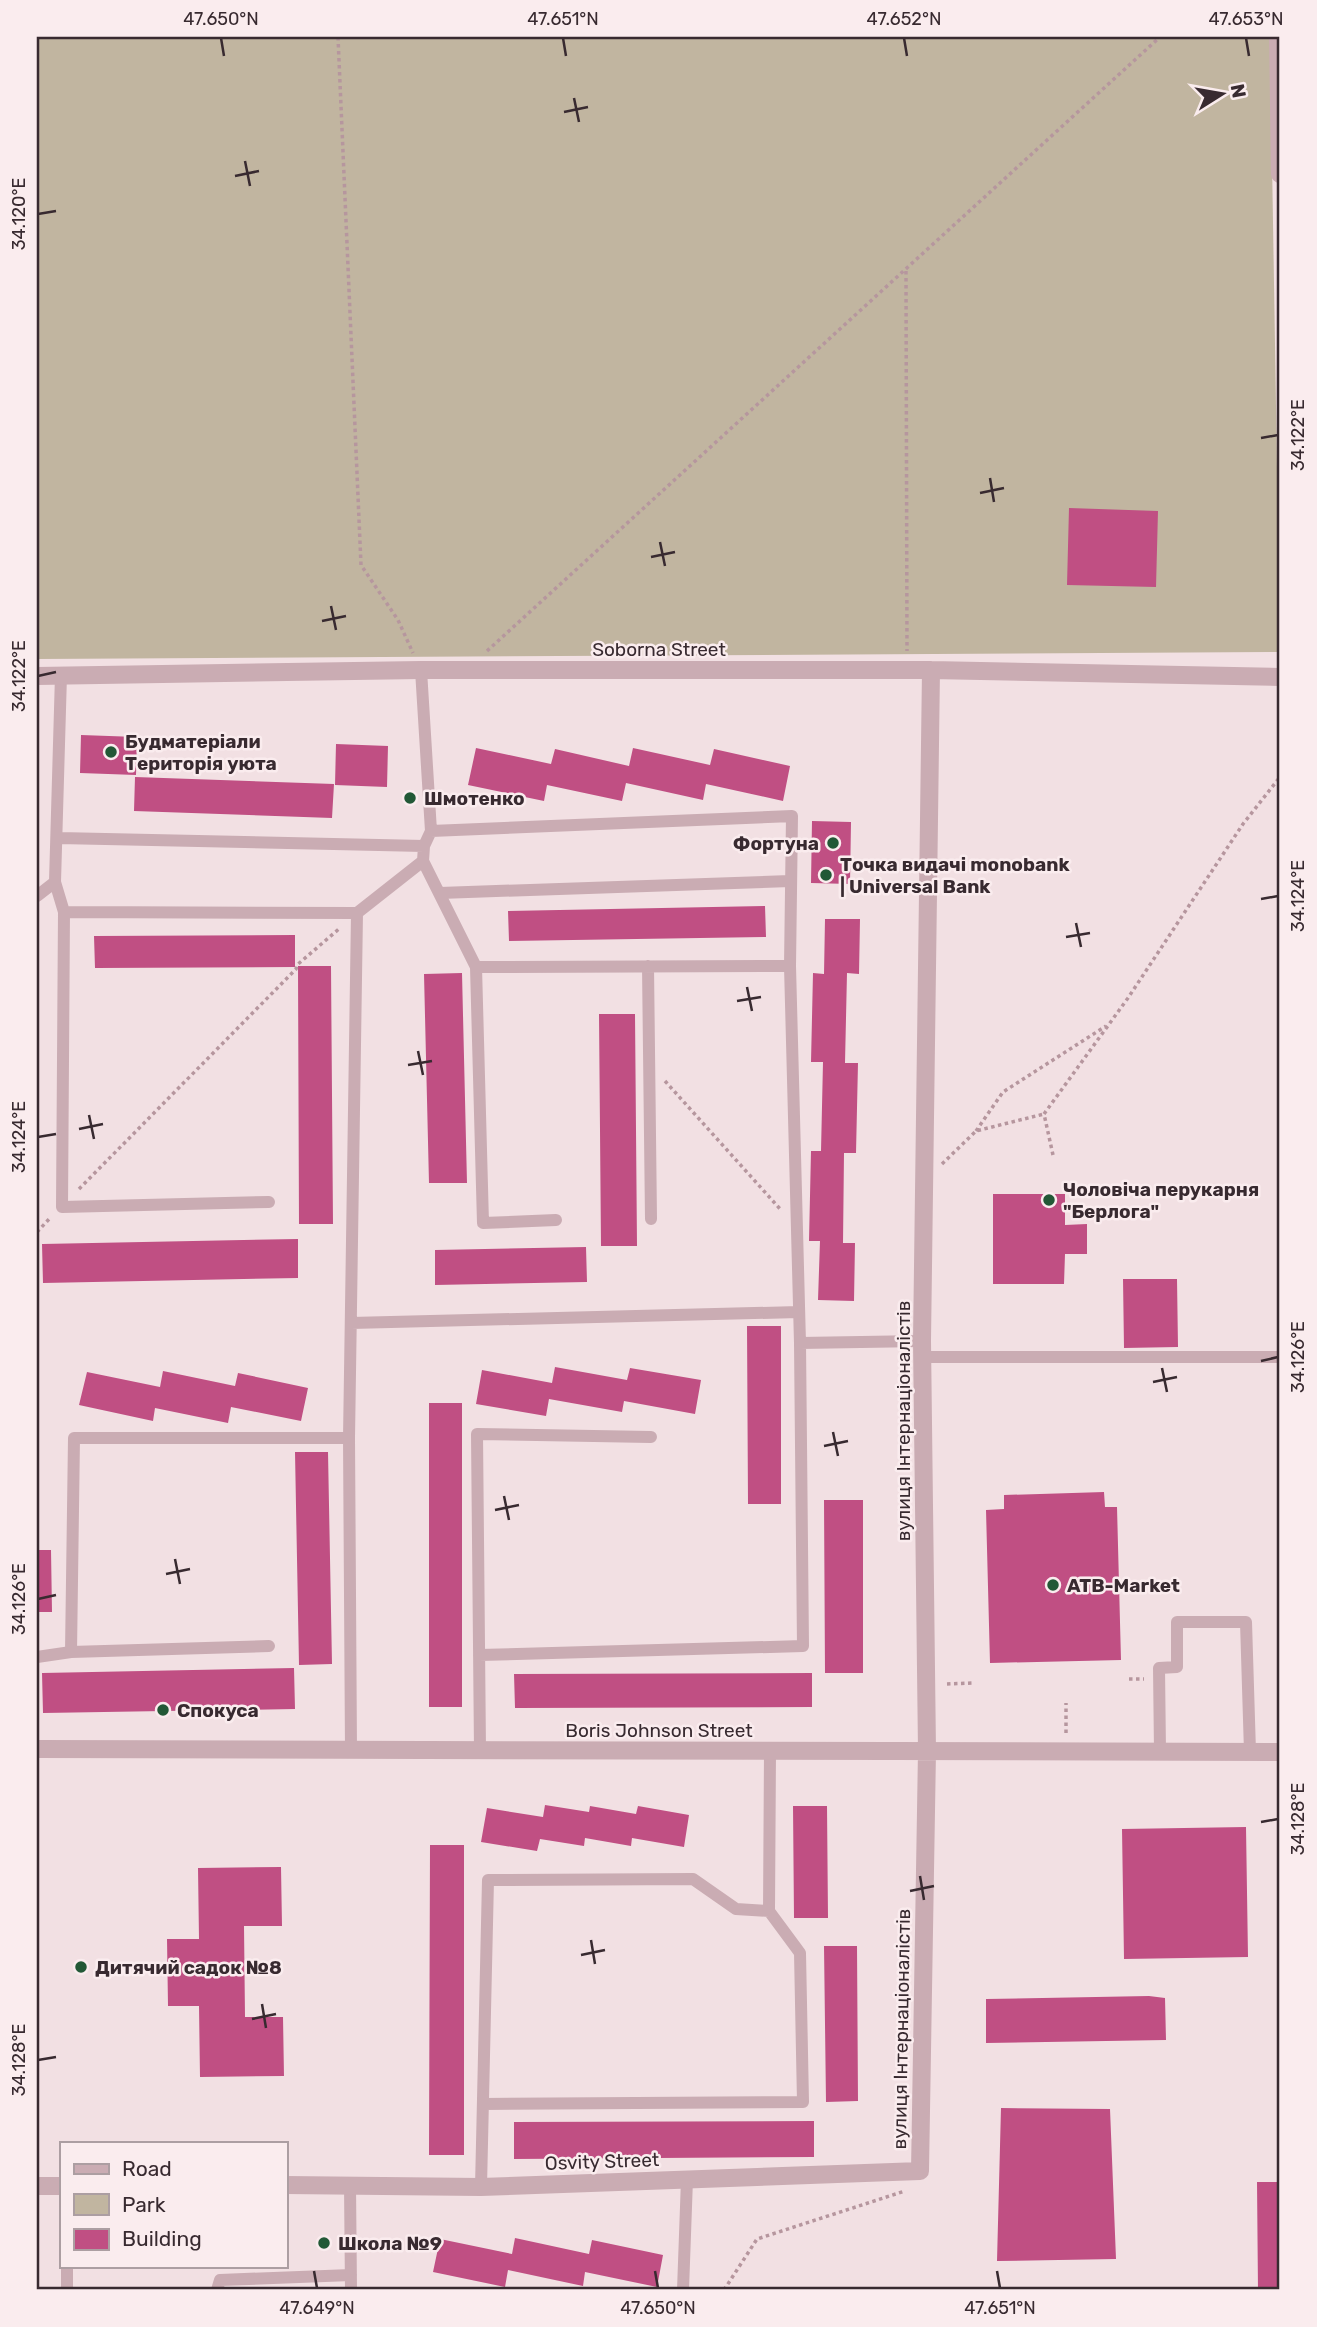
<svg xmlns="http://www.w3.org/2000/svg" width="1317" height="2327" viewBox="0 0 1317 2327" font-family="Rubik,sans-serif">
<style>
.green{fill:#c1b5a0}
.building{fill:#c04f83}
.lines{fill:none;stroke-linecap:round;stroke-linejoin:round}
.path{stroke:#b6969e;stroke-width:3.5;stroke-dasharray:3.5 3.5;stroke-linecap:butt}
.lane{stroke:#caacb3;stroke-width:12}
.street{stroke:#caacb3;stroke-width:18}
.ticks{fill:none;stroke:#382a30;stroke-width:2.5}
.poi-dot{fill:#225836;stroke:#faecee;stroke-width:2.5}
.labels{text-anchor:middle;stroke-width:5;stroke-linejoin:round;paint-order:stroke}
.street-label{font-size:19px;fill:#382a30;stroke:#faecee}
.poi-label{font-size:19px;font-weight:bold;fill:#382a30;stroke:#faecee;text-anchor:start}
.neatline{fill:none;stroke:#382a30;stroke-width:2.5}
.ticks-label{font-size:18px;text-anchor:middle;fill:#382a30}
</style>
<rect width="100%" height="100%" fill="#f2e0e3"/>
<path class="green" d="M37,37H1270L1280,652L37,659Z"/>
<path class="building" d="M1069,508L1158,511L1156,587L1067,585Z
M81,735L137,737L136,775L80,773Z
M336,744L388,746L387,787L335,785Z
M476,748L551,764L555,749L629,766L633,748L710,765L714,749L790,766L783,801L706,784L703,800L626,783L622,801L547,785L544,801L468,785Z
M135,777L334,784L332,818L134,811Z
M812,821L851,822L850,884L811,883Z
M765,906L766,937L509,941L508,911Z
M825,919H860L859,974L847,973L845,1063H858L856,1153H844L843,1243H855L854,1301L818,1300L820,1241H809L811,1151H821L823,1062H811L813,973L824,974Z
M295,935V967L95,968L94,936Z
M298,966H331L333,1224H299Z
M462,973L467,1183H429L424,974Z
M599,1014H635L637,1246H601Z
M993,1194H1065V1225L1087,1224V1254H1065L1064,1284H993Z
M298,1239V1278L43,1283L42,1244Z
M586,1247L587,1282L435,1285V1250Z
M1123,1279H1177L1178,1347L1124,1348Z
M747,1326H781V1504H748Z
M555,1367L627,1380L630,1368L701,1380L695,1414L624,1401L622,1412L549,1399L546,1416L476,1404L482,1370L552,1383Z
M163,1371L235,1386L238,1373L308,1388L301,1421L231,1407L228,1423L155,1408L153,1421L79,1405L87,1372L160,1387Z
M429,1403H462V1707H429Z
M295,1452H328L332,1664L299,1665Z
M1104,1492L1105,1507H1117L1121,1660L990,1663L986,1510L1004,1509V1495Z
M824,1500H863V1673H825Z
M37,1550H51L52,1612H37Z
M294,1668L295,1709L43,1713L42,1673Z
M812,1673V1707L515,1708L514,1674Z
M545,1805L589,1812L590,1806L636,1814L638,1806L689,1815L684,1847L632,1838L631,1846L585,1838L584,1846L540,1839L537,1851L481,1842L487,1808L543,1817Z
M793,1806H827L828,1918H794Z
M1246,1827L1248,1957L1124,1959L1122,1829Z
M430,1845H464V2155H429Z
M281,1867L282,1926H244L245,2017H283L284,2076L200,2077L199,2006H168L167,1939H199L198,1868Z
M824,1946H857L858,2101L826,2102Z
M1149,1996L1165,1998L1166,2040L986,2043V1999Z
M1001,2108L1110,2109L1116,2259L997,2261Z
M814,2121V2157L514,2159V2122Z
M1257,2182H1280V2290H1258Z
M515,2238L589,2254L592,2240L663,2255L657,2287L585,2272L583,2286L508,2270L505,2287L433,2272L440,2239L512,2254Z"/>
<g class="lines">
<path class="path" d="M338,37L361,565L398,620L413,653
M906,271L907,651
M487,651L1160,37
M665,1081L781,1210
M976,1131L1003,1092L1106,1026
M1053,1155L1044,1114L1128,998L1243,824L1280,777
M942,1164L976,1131L1044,1114
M79,1189L296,969L297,965L340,928
M37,1232L51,1217
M1129,1679H1144
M947,1684L974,1683
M1066,1733V1703
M724,2290L757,2239L905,2191"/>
<path class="lane" d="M421,670L431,831L424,846L423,861L476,967L483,1223L556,1220
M61,675L55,882L64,912L62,1207L269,1202
M431,831L792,816L790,966L800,1343L803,1646L479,1655
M59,838L424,846
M440,893L790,881
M37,896L55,882
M64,912L357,913L423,861
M648,966L651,1219
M476,967L790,966
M351,1323L799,1312
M800,1343L922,1341
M922,1357H1280
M71,1652L269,1646
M37,1657L71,1652L74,1438H349
M351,1750L349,1438L357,913
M480,1750L477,1434L651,1437
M1160,1752L1159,1668L1177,1667V1622H1246L1250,1752
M769,1911L770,1751
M350,2185L351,2290
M481,2187L488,1880L693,1879L736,1909L769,1911L800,1953L803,2102L483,2104
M67,2266V2290
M217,2290L220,2280L351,2275
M683,2290L687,2179"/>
<path class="street" d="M1278,37L1280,174
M37,676L421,670H931L1280,677
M37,1749L1280,1752
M285,2185L481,2187L920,2171L927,1751L922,1341L931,670
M37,2186H61"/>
</g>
<path class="ticks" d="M221,38L224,56M563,38L566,56M904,38L907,56M1246,38L1249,56M574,98L579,122M564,112L588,107M245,161L250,186M235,176L259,171M38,214L56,211M1261,438L1278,435M990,478L994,502M980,493L1004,488M660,542L665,566M651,557L675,552M331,606L336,630M322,621L346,616M38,676L56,672M1261,899L1278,896M1076,923L1081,947M1066,937L1090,933M747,987L752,1011M737,1001L761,997M418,1051L423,1075M408,1065L432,1061M89,1115L94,1139M79,1129L103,1124M38,1137L56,1134M1261,1361L1278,1357M1162,1368L1167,1392M1153,1382L1177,1377M833,1432L838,1456M824,1446L848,1441M504,1496L509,1520M495,1510L519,1505M175,1559L180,1584M166,1574L190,1569M38,1599L56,1595M1261,1822L1278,1819M920,1876L924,1900M910,1891L934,1886M591,1940L595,1964M581,1955L605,1950M262,2004L266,2028M252,2019L276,2014M38,2060L56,2057M314,2271L317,2288M655,2271L658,2288M997,2271L1000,2288"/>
<g class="poi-dot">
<circle cx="111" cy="752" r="7"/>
<circle cx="410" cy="798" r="7"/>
<circle cx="833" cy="843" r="7"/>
<circle cx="826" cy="875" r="7"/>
<circle cx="1049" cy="1200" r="7"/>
<circle cx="1053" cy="1585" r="7"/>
<circle cx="163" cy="1710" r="7"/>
<circle cx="81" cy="1967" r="7"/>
<circle cx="324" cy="2243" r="7"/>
</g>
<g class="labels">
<g class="street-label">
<text x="659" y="656">Soborna Street</text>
<text transform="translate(903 1421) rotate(-90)" y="7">вулиця Інтернаціоналістів</text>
<text x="659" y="1737">Boris Johnson Street</text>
<text transform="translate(901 2029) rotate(-89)" y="7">вулиця Інтернаціоналістів</text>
<text transform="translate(602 2161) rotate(-2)" y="7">Osvity Street</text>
</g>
<g class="poi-label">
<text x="125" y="748">Будматеріали<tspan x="125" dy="22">Територія уюта</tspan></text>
<text x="424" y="805">Шмотенко</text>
<text x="819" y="850" text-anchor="end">Фортуна</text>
<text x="840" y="871">Точка видачі monobank<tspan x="840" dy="22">| Universal Bank</tspan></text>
<text x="1063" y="1196">Чоловіча перукарня<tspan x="1063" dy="22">"Берлога"</tspan></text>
<text x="1067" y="1592">ATB-Market</text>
<text x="177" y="1717">Спокуса</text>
<text x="95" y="1974">Дитячий садок №8</text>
<text x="338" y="2250">Школа №9</text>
</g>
</g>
<rect width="1317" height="2327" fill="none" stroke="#faecee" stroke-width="77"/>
<rect x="60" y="2142" width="228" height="126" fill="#faecee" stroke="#ac9ea2" stroke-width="2"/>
<rect x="74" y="2164" width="35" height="10" fill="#caacb3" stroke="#ac9ea2" stroke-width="2"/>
<text x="122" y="2176" font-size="21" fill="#382a30">Road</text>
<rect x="74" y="2194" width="35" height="21" fill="#c1b5a0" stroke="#ac9ea2" stroke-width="2"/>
<text x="122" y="2212" font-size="21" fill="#382a30">Park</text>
<rect x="74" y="2229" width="35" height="21" fill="#c04f83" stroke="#ac9ea2" stroke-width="2"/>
<text x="122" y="2246" font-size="21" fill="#382a30">Building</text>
<g transform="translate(1222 94) rotate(79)" stroke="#faecee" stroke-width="5" paint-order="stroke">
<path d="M0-5L12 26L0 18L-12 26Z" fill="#382a30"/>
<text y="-10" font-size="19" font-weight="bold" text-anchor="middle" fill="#382a30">N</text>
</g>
<rect x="38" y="38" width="1240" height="2250" class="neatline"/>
<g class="ticks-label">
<text x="221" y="25">47.650°N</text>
<text x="563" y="25">47.651°N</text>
<text x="904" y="25">47.652°N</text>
<text x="1246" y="25">47.653°N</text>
<text transform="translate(19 214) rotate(-90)" y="6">34.120°E</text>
<text transform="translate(1298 435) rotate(-90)" y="6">34.122°E</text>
<text transform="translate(19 676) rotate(-90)" y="6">34.122°E</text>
<text transform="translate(1298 896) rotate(-90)" y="6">34.124°E</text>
<text transform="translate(19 1137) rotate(-90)" y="6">34.124°E</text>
<text transform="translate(1298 1357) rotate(-90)" y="6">34.126°E</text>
<text transform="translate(19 1599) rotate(-90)" y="6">34.126°E</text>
<text transform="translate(1298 1819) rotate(-90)" y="6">34.128°E</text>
<text transform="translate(19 2060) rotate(-90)" y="6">34.128°E</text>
<text x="317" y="2314">47.649°N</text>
<text x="658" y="2314">47.650°N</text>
<text x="1000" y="2314">47.651°N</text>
</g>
</svg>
